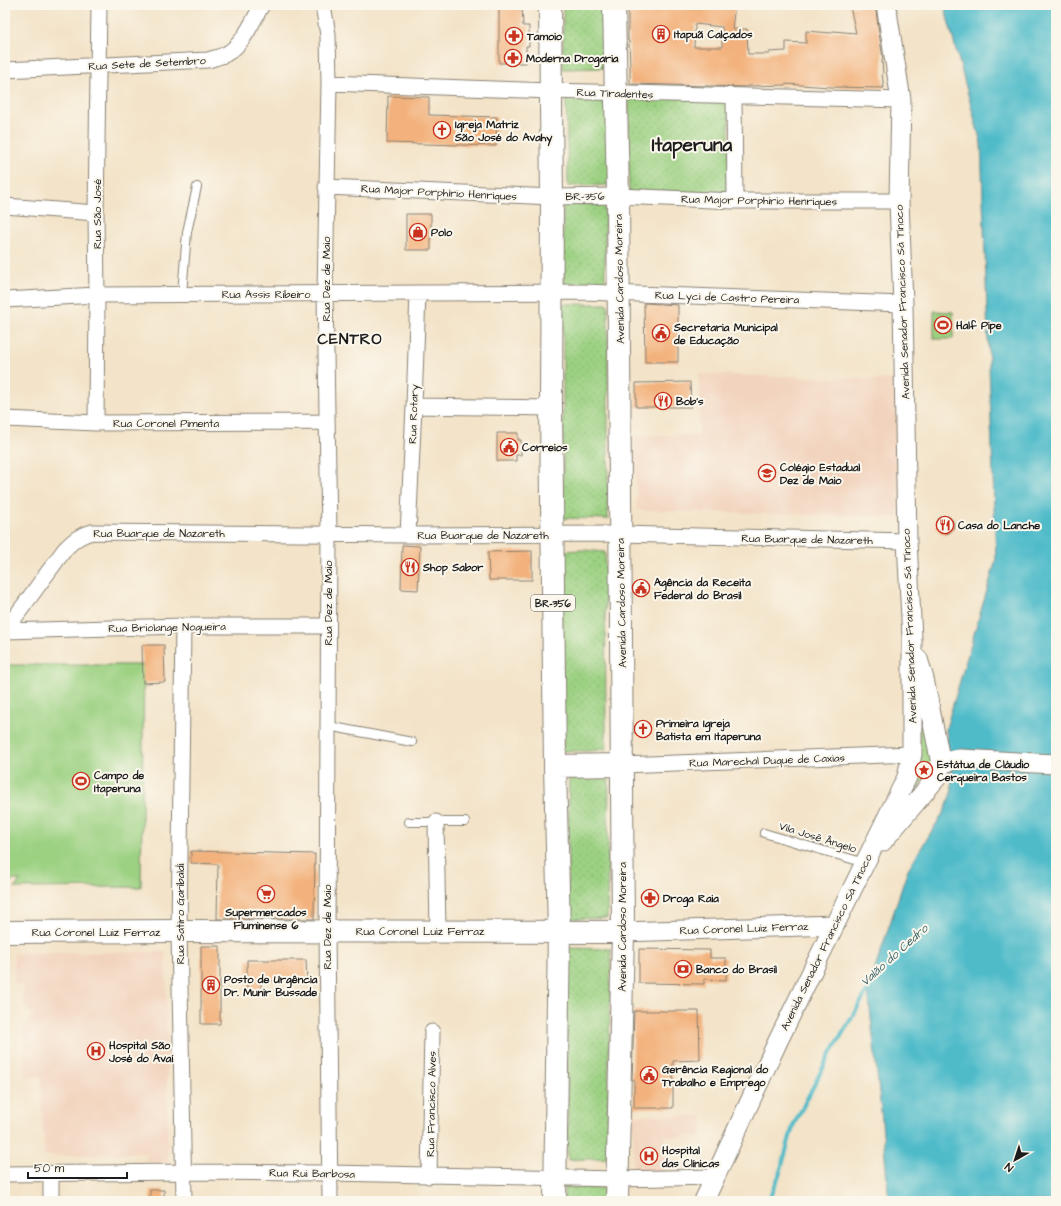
<svg xmlns="http://www.w3.org/2000/svg" width="1061" height="1206" viewBox="0 0 1061 1206" font-family="'Architects Daughter',sans-serif">
<style>
.built{fill:#f2d4be}
.green{fill:#9cd182;stroke:#5c764f}
.park{fill:url(#park-dots);stroke:#5c764f}
.water{fill:#4fbbc9;stroke:#366c72}
.lines{fill:none;stroke-linecap:round;stroke-linejoin:round}
.stream{stroke:#4fbbc9;stroke-width:4}
.building{fill:#f3b27d;fill-rule:evenodd}
.service-casing{stroke:#888072;stroke-width:10}
.minor-casing{stroke:#888072;stroke-width:17}
.tertiary-casing{stroke:#888072;stroke-width:21}
.secondary-casing{stroke:#888072;stroke-width:24}
.trunk-casing{stroke:#888072;stroke-width:24}
.service{stroke:#fff;stroke-width:8}
.minor{stroke:#fff;stroke-width:15}
.tertiary{stroke:#fff;stroke-width:19}
.secondary{stroke:#fff;stroke-width:22}
.trunk{stroke:#fff;stroke-width:22}
.labels{text-anchor:middle;stroke-width:4;stroke-linejoin:round;paint-order:stroke}
.shield{fill:#fbf7ec;stroke:#5f5e5a;stroke-width:1}
.shield-label{font-size:10px;font-weight:bold;fill:#1c1c1c}
.poi-label{font-size:11px;font-weight:bold;fill:#1c1c1c;stroke:#fbf7ec;text-anchor:start}
.street-label{font-size:11px;fill:#1c1c1c;stroke:#fbf7ec}
.water-label{font-size:12px;font-style:italic;fill:#305c61;stroke:#fbf7ec}
.district-label{font-size:15px;font-weight:bold;letter-spacing:1px;fill:#1c1c1c;stroke:#fbf7ec}
.town-label{font-size:19px;font-weight:bold;fill:#1c1c1c;stroke:#fbf7ec}
</style>
<defs>
<pattern id="park-dots" width="8" height="8" patternUnits="userSpaceOnUse"><rect width="8" height="8" fill="#9cd182"/><path d="M2 2h.1M6 6h.1" fill="none" stroke="#86b370" stroke-width="1.8" stroke-linecap="round"/></pattern>
</defs>
<rect width="100%" height="100%" fill="#fbf7ec"/>
<filter id="ink" filterUnits="userSpaceOnUse"><feTurbulence type="fractalNoise" baseFrequency=".025" numOctaves="2"/><feDisplacementMap in="SourceGraphic" scale="8" xChannelSelector="R" yChannelSelector="G"/><feConvolveMatrix kernelMatrix="1 2 1 2 8 2 1 2 1" color-interpolation-filters="sRGB"/></filter>
<filter id="wash" filterUnits="userSpaceOnUse"><feTurbulence type="fractalNoise" baseFrequency=".012" numOctaves="4" result="noise"/><feDisplacementMap in="SourceGraphic" scale="16" xChannelSelector="R" yChannelSelector="G"/><feGaussianBlur stdDeviation="0.9" result="paint"/><feColorMatrix in="noise" values="0 0 0 0 0 0 0 0 0 0 0 0 0 0 0 0 0 1.4 0 .05"/><feComposite in="paint" operator="in"/></filter>
<g filter="url(#wash)">
<rect width="100%" height="100%" fill="#f3e3c8"/>
<path class="built" d="M699,374L897,380L898,517L637,510L634,436L699,435Z
M166,952L168,1162H144L148,1153L44,1156L41,1076L25,1077L23,1025L33,1015L24,1005L23,984H14V953Z
M634,1115L702,1116V1136H665V1177L633,1176Z"/>
<path class="green" d="M934,311L953,312V339H934Z
M5,665H144L141,887L15,888L20,880H5Z
M918,688L933,757L930,772L888,827L912,783L920,761Z"/>
<path class="park" d="M563,5H604L603,68L563,69Z
M629,98H729V192H629Z
M566,100L607,102L610,185L568,186Z
M563,203L605,205V285L564,284Z
M563,304H608V519L563,518Z
M584,550L605,552L606,749L588,751H563L560,551Z
M609,773L607,918L567,919L569,775Z
M566,948L611,949L607,1158L568,1160Z
M564,1187H587L605,1189L603,1201H564Z"/>
<path class="water" d="M944,5H1056V1201H889L881,1111L868,990L908,869L945,810L952,790L946,728L996,560L981,143Z"/>
<g class="lines">
<path class="stream" d="M768,1201L779,1176L793,1126L828,1058L868,990L872,987"/>
</g>
<g id="blocks">
<path class="building" d="M499,5H522L523,26H529V46H526V63H499Z
M628,5H735L732,29H747L748,54H769V52L786,51V42L806,43V31L832,33L833,31L856,33L850,7L875,5L883,60H882L883,74H882L884,88L830,87L786,84V85L748,86V87L630,84V65L629,41H628ZM695,24L722,27V47H694Z
M388,96L429,97V115L497,117L496,146L387,143Z
M406,214H431V250H406Z
M644,303L678,305V362H645Z
M690,382L691,407H636V383Z
M497,433H518V440H521V455H516V461H497Z
M936 525a9 9 0 1 1 18 0a9 9 0 1 1-18 0Z
M402,545L420,546L418,590L401,589Z
M532,551V580H489L488,552Z
M142,645H164L165,682L143,683Z
M191,851L315,854L314,919H217L218,864L191,863Z
M201,946H220V1024H201Z
M639,949L710,950V958H726V980L704,979V984L639,983Z
M247,960H306L307,981H261V989L247,990Z
M634,1011H699L700,1060L673,1061V1108H634V1080H632Z
M150,1190H164V1201H150Z"/>
</g>
</g>
<g filter="url(#ink)">
<use href="#blocks" fill-opacity="0" stroke="#888072" stroke-width="1"/>
<g class="lines">
<defs>
<path id="service" d="M182,294L187,232L197,187
M328,726L412,742
M409,822H465
M764,833L865,863"/>
<path id="minor" d="M323,5L328,35L329,83L325,293L329,533L327,931L330,1201
M5,70L208,60C214,58 220,57 226,54C244,44 252,22 262,5
M329,83L550,91L901,100
M734,96L735,201
M326,187L552,197L618,196L735,201H899
M5,206L96,213
M5,300L97,295L584,292L903,304
M414,406L551,408
M5,419L96,423L327,422
M96,423L97,295L96,213L99,5
M408,535L414,406L418,293
M183,626L179,931L184,1201
M5,631L65,549C74,540 80,535 92,532L408,535L620,534L907,541
M5,631L183,626H328
M622,765L912,754
M436,822L438,931
M5,1174L184,1172L329,1173L618,1179L715,1177
M51,1174V1201
M429,1176L432,1032"/>
<path id="tertiary" d="M941,764L953,760L960,759L1056,764
M882,842L938,776L941,764L924,679L918,659
M623,932L835,925
M704,1201L777,1043L907,777L912,754V638L907,541L903,304L899,201L901,100L886,5"/>
<path id="secondary" d="M5,932L179,931L623,932"/>
<path id="trunk" d="M550,5L552,197L551,408L555,766L559,931L555,1201
M614,5L618,196L623,932L617,1201
M555,766L622,765"/>
</defs>
<use href="#service" class="service-casing"/>
<use href="#minor" class="minor-casing"/>
<use href="#tertiary" class="tertiary-casing"/>
<use href="#secondary" class="secondary-casing"/>
<use href="#trunk" class="trunk-casing"/>
<use href="#service" class="service"/>
<use href="#minor" class="minor"/>
<use href="#tertiary" class="tertiary"/>
<use href="#secondary" class="secondary"/>
<use href="#trunk" class="trunk"/>
</g>
</g>
<defs>
<symbol id="building-ring" viewBox="-11 -11 22 22"><circle r="9.5" fill="#fbf7ec" stroke="#c8321e" stroke-width="1.5"/><path d="M-4-6H4V6H1V3H-1V6H-4ZM-2.5-4.3h1.7v1.8h-1.7ZM.8-4.3h1.7v1.8H.8ZM-2.5-1h1.7V.8h-1.7ZM.8-1h1.7V.8H.8Z" fill="#c8321e"/></symbol>
<symbol id="pharmacy-ring" viewBox="-11 -11 22 22"><circle r="9.5" fill="#fbf7ec" stroke="#c8321e" stroke-width="1.5"/><path d="M-2-6h4v4h4v4h-4v4h-4v-4h-4v-4h4Z" fill="#c8321e"/></symbol>
<symbol id="church-ring" viewBox="-11 -11 22 22"><circle r="9.5" fill="#fbf7ec" stroke="#c8321e" stroke-width="1.5"/><path d="M-1.2-6h2.4v3.5h3.3v2.4h-3.3V6h-2.4V-.1h-3.3v-2.4h3.3Z" fill="#c8321e"/></symbol>
<symbol id="shop-ring" viewBox="-11 -11 22 22"><circle r="9.5" fill="#fbf7ec" stroke="#c8321e" stroke-width="1.5"/><path d="M-5-2.5h2.3a2.7 3.5 0 0 1 5.4 0H5L5.5 6h-11ZM-1.5-2.5h3a1.5 2.3 0 0 0-3 0Z" fill="#c8321e"/></symbol>
<symbol id="stadium-ring" viewBox="-11 -11 22 22"><circle r="9.5" fill="#fbf7ec" stroke="#c8321e" stroke-width="1.5"/><path d="M0-5a6.5 5 0 1 0 0 10a6.5 5 0 1 0 0-10ZM-3.5-1.8h7v3.6h-7Z" fill="#c8321e"/></symbol>
<symbol id="civic-ring" viewBox="-11 -11 22 22"><circle r="9.5" fill="#fbf7ec" stroke="#c8321e" stroke-width="1.5"/><path d="M-.6-6.5H3V-4.5H.6V-3L4-1V1h2V6H-6V1h2V-1L-.6-3ZM-1.2 2.5V6h2.4V2.5Z" fill="#c8321e"/></symbol>
<symbol id="restaurant-ring" viewBox="-11 -11 22 22"><circle r="9.5" fill="#fbf7ec" stroke="#c8321e" stroke-width="1.5"/><path d="M-5-6h1v4h1v-4h1v4h1v-4h1v5L-1.5 .5V6h-2V.5L-5-1ZM5-6V6H3V1.5H1.5Q1.5-4 5-6Z" fill="#c8321e"/></symbol>
<symbol id="school-ring" viewBox="-11 -11 22 22"><circle r="9.5" fill="#fbf7ec" stroke="#c8321e" stroke-width="1.5"/><path d="M0-5L7-2L0 1L-7-2ZM-4 1L0 2.5L4 1V4Q0 6-4 4Z" fill="#c8321e"/></symbol>
<symbol id="sight-ring" viewBox="-11 -11 22 22"><circle r="9.5" fill="#fbf7ec" stroke="#c8321e" stroke-width="1.5"/><path d="M0-6L1.8-2.2L6-1.7L2.9 1.2L3.7 5.4L0 3.3L-3.7 5.4L-2.9 1.2L-6-1.7L-1.8-2.2Z" fill="#c8321e"/></symbol>
<symbol id="supermarket-ring" viewBox="-11 -11 22 22"><circle r="9.5" fill="#fbf7ec" stroke="#c8321e" stroke-width="1.5"/><path d="M-6-5.5h2.5l.6 2H6L4.5 2H-2.5L-4.4-4H-6ZM-1.5 3.2a1.3 1.3 0 1 0 .1 0ZM3 3.2a1.3 1.3 0 1 0 .1 0Z" fill="#c8321e"/></symbol>
<symbol id="bank-ring" viewBox="-11 -11 22 22"><circle r="9.5" fill="#fbf7ec" stroke="#c8321e" stroke-width="1.5"/><path d="M-6-4H6V4H-6ZM0-2.3a2.3 2.3 0 1 0 0 4.6a2.3 2.3 0 1 0 0-4.6Z" fill="#c8321e"/></symbol>
<symbol id="hospital-ring" viewBox="-11 -11 22 22"><circle r="9.5" fill="#fbf7ec" stroke="#c8321e" stroke-width="1.5"/><path d="M-5-5h3v3.5h4V-5h3V5h-3V1.5h-4V5h-3Z" fill="#c8321e"/></symbol>
</defs>
<g fill-rule="evenodd">
<use href="#building-ring" x="651" y="24" width="20" height="20"/>
<use href="#pharmacy-ring" x="504" y="26" width="20" height="20"/>
<use href="#pharmacy-ring" x="503" y="48" width="20" height="20"/>
<use href="#church-ring" x="432" y="120" width="20" height="20"/>
<use href="#shop-ring" x="408" y="222" width="20" height="20"/>
<use href="#stadium-ring" x="933" y="315" width="20" height="20"/>
<use href="#civic-ring" x="651" y="323" width="20" height="20"/>
<use href="#restaurant-ring" x="653" y="391" width="20" height="20"/>
<use href="#civic-ring" x="499" y="437" width="20" height="20"/>
<use href="#school-ring" x="757" y="463" width="20" height="20"/>
<use href="#restaurant-ring" x="935" y="515" width="20" height="20"/>
<use href="#restaurant-ring" x="400" y="557" width="20" height="20"/>
<use href="#civic-ring" x="631" y="578" width="20" height="20"/>
<use href="#church-ring" x="633" y="719" width="20" height="20"/>
<use href="#sight-ring" x="914" y="760" width="20" height="20"/>
<use href="#stadium-ring" x="71" y="771" width="20" height="20"/>
<use href="#supermarket-ring" x="256" y="884" width="20" height="20"/>
<use href="#pharmacy-ring" x="640" y="888" width="20" height="20"/>
<use href="#bank-ring" x="673" y="959" width="20" height="20"/>
<use href="#building-ring" x="201" y="975" width="20" height="20"/>
<use href="#hospital-ring" x="86" y="1041" width="20" height="20"/>
<use href="#civic-ring" x="639" y="1065" width="20" height="20"/>
<use href="#hospital-ring" x="639" y="1146" width="20" height="20"/>
</g>
<g class="labels">
<rect class="shield" x="531" y="595" width="44" height="16" rx="3"/>
<g class="shield-label">
<text x="553" y="607">BR-356</text>
</g>
<g class="poi-label">
<text x="674" y="38">Itapuã Calçados</text>
<text x="527" y="40">Tamoio</text>
<text x="526" y="62">Moderna Drogaria</text>
<text x="455" y="128">Igreja Matriz<tspan x="455" dy="13">São José do Avahy</tspan></text>
<text x="431" y="236">Polo</text>
<text x="956" y="329">Half Pipe</text>
<text x="674" y="331">Secretaria Municipal<tspan x="674" dy="13">de Educação</tspan></text>
<text x="676" y="405">Bob's</text>
<text x="522" y="451">Correios</text>
<text x="780" y="471">Colégio Estadual<tspan x="780" dy="13">Dez de Maio</tspan></text>
<text x="958" y="529">Casa do Lanche</text>
<text x="423" y="571">Shop Sabor</text>
<text x="654" y="586">Agência da Receita<tspan x="654" dy="13">Federal do Brasil</tspan></text>
<text x="656" y="727">Primeira Igreja<tspan x="656" dy="13">Batista em Itaperuna</tspan></text>
<text x="937" y="768">Estátua de Cláudio<tspan x="937" dy="13">Cerqueira Bastos</tspan></text>
<text x="94" y="779">Campo de<tspan x="94" dy="13">Itaperuna</tspan></text>
<text x="663" y="902">Droga Raia</text>
<text x="266" y="916" text-anchor="middle">Supermercados<tspan x="266" dy="13">Fluminense 6</tspan></text>
<text x="696" y="973">Banco do Brasil</text>
<text x="224" y="983">Posto de Urgência<tspan x="224" dy="13">Dr. Munir Bussade</tspan></text>
<text x="109" y="1049">Hospital São<tspan x="109" dy="13">José do Avaí</tspan></text>
<text x="662" y="1073">Gerência Regional do<tspan x="662" dy="13">Trabalho e Emprego</tspan></text>
<text x="662" y="1154">Hospital<tspan x="662" dy="13">das Clínicas</tspan></text>
</g>
<g class="street-label">
<text transform="translate(147 63) rotate(-3)" y="4">Rua Sete de Setembro</text>
<text transform="translate(615 93) rotate(2)" y="4">Rua Tiradentes</text>
<text transform="translate(439 192) rotate(3)" y="4">Rua Major Porphírio Henriques</text>
<text transform="translate(585 196) rotate(-1)" y="4">BR-356</text>
<text transform="translate(759 200) rotate(1)" y="4">Rua Major Porphirio Henriques</text>
<text transform="translate(97 214) rotate(-90)" y="4">Rua São José</text>
<text transform="translate(326 279) rotate(-90)" y="4">Rua Dez de Maio</text>
<text transform="translate(619 279) rotate(-91)" y="4">Avenida Cardoso Moreira</text>
<text x="266" y="298">Rua Assis Ribeiro</text>
<text transform="translate(727 297) rotate(2)" y="4">Rua Lyci de Castro Pereira</text>
<text transform="translate(902 302) rotate(-92)" y="4">Avenida Senador Francisco Sá Tinoco</text>
<text transform="translate(413 414) rotate(-88)" y="4">Rua Rotary</text>
<text x="166" y="427">Rua Coronel Pimenta</text>
<text x="159" y="537">Rua Buarque de Nazareth</text>
<text x="483" y="539">Rua Buarque de Nazareth</text>
<text transform="translate(807 539) rotate(1)" y="4">Rua Buarque de Nazareth</text>
<text transform="translate(328 603) rotate(-90)" y="4">Rua Dez de Maio</text>
<text transform="translate(621 603) rotate(-91)" y="4">Avenida Cardoso Moreira</text>
<text transform="translate(909 626) rotate(-92)" y="4">Avenida Senador Francisco Sá Tinoco</text>
<text transform="translate(167 627) rotate(-1)" y="4">Rua Briolange Nogueira</text>
<text transform="translate(767 760) rotate(-2)" y="4">Rua Marechal Duque de Caxias</text>
<text transform="translate(818 837) rotate(17)" y="4">Vila Josê Ângelo</text>
<text transform="translate(180 914) rotate(-90)" y="4">Rua Satiro Garibaldi</text>
<text transform="translate(327 927) rotate(-90)" y="4">Rua Dez de Maio</text>
<text transform="translate(622 927) rotate(-90)" y="4">Avenida Cardoso Moreira</text>
<text transform="translate(744 928) rotate(-2)" y="4">Rua Coronel Luiz Ferraz</text>
<text x="420" y="935">Rua Coronel Luiz Ferraz</text>
<text x="96" y="936">Rua Coronel Luiz Ferraz</text>
<text transform="translate(826 942) rotate(-64)" y="4">Avenida Senador Francisco Sá Tinoco</text>
<text transform="translate(431 1104) rotate(-89)" y="4">Rua Francisco Alves</text>
<text transform="translate(312 1173) rotate(1)" y="4">Rua Rui Barbosa</text>
</g>
<g class="water-label">
<text transform="translate(894 955) rotate(-42)" y="4">Valão do Cedro</text>
</g>
<g class="district-label">
<text x="350" y="344">CENTRO</text>
</g>
<g class="town-label">
<text x="692" y="151">Itaperuna</text>
</g>
</g>
<rect width="1061" height="1206" fill="none" stroke="#fbf7ec" stroke-width="20"/>
<g transform="translate(1015 1160) rotate(219)" stroke="#fbf7ec" stroke-width="3" paint-order="stroke">
<path d="M0-3L7 15L0 10L-7 15Z" fill="#1c1c1c"/>
<text y="-6" font-size="11" font-weight="bold" text-anchor="middle" fill="#1c1c1c">N</text>
</g>
<path d="M28 1172v6h99v-6" fill="none" stroke="#1c1c1c" stroke-width="2"/>
<text x="34" y="1172" font-size="12" fill="#1c1c1c" stroke="#fbf7ec" stroke-width="3" paint-order="stroke">50 m</text>
</svg>
